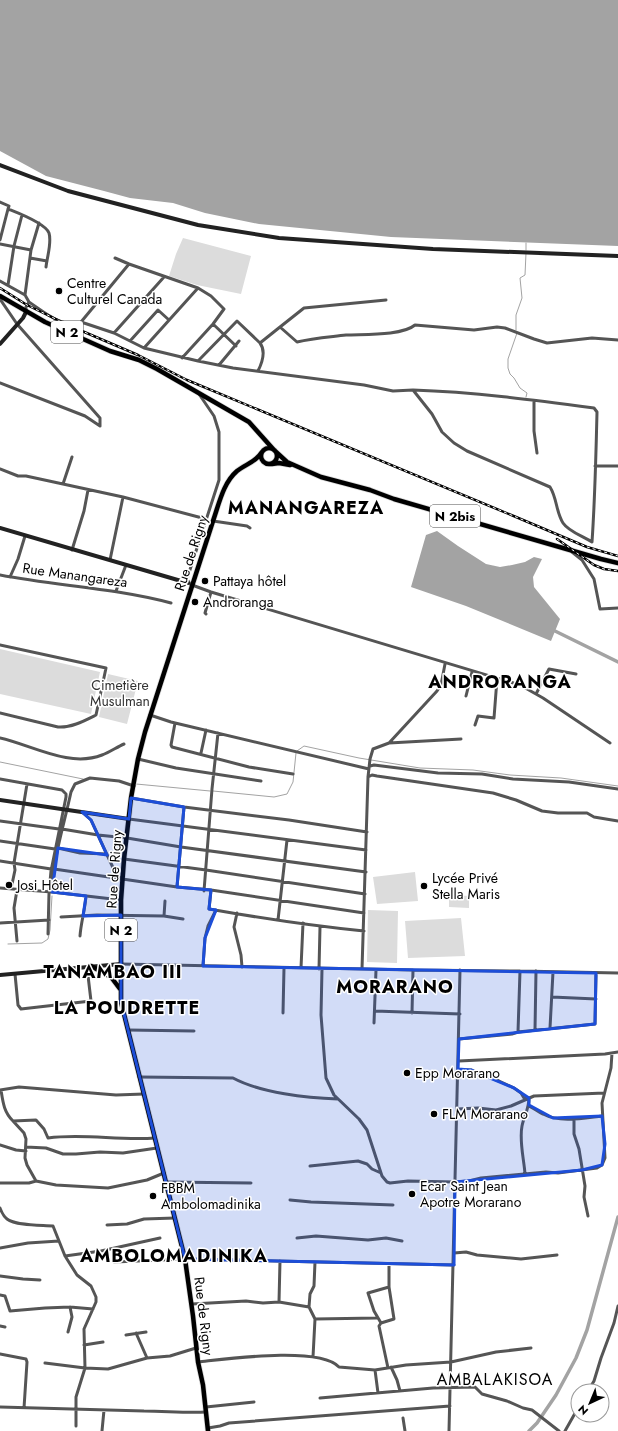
<svg xmlns="http://www.w3.org/2000/svg" width="618" height="1431" viewBox="0 0 618 1431" font-family="Jost,sans-serif">
<style>
.green{fill:#dcdcdc}
.water{fill:#a3a3a3}
.lines{fill:none;stroke-linecap:round;stroke-linejoin:round}
.stream{stroke:#a3a3a3;stroke-width:1}
.canal{stroke:#a3a3a3;stroke-width:3.5}
.primary-casing{stroke:#dbdbdb;stroke-width:6}
.street{stroke:#555;stroke-width:3}
.secondary{stroke:#222;stroke-width:4}
.primary{stroke:#000;stroke-width:4.5}
.rail-casing{stroke:#000;stroke-width:2.5}
.rail{stroke:#fff;stroke-width:1;stroke-dasharray:3;stroke-linecap:butt}
.marked{fill:#1d4ed8;fill-opacity:0.2;stroke:#1d4ed8;stroke-width:3;stroke-linejoin:round}
.poi-dot{fill:#000;stroke:#fff;stroke-width:1.5}
.labels{text-anchor:middle;stroke-width:3;stroke-linejoin:round;paint-order:stroke}
.shield{fill:#fff;stroke:#4c4c4c;stroke-width:1}
.shield-label{font-size:13px;font-weight:bold;fill:#000}
.poi-label{font-size:14px;fill:#000;stroke:#fff;text-anchor:start}
.street-label{font-size:14px;fill:#000;stroke:#fff}
.park-label{font-size:14px;fill:#333;stroke:#fff}
.quarter-label{font-size:16px;letter-spacing:1px;fill:#000;stroke:#fff}
.district-label{font-size:18px;font-weight:bold;letter-spacing:1px;fill:#000;stroke:#fff}
</style>
<rect width="100%" height="100%" fill="#fff"/>
<path class="green" d="M183,238L251,256L241,294L197,285L169,276L176,254Z
M0,649L100,672L91,714L0,694Z
M108,674L138,681L127,724L99,717Z
M415,872L418,901L377,904L373,877Z
M449,895L469,896V908L449,907Z
M368,910L398,911L397,963L367,962Z
M461,918L465,956L408,958L405,921Z"/>
<path class="water" d="M0,0H618V246L391,237L259,224L205,213L173,203L130,198L104,191L46,176L0,151Z
M437,531L458,546L486,564L500,567L512,565L525,562L534,557L542,559L533,577L534,587L560,619L551,641L466,606L411,587L426,535Z"/>
<g class="lines">
<path class="stream" d="M526,250V243
M516,330V315L522,298L520,278L525,275L526,253
M517,333L508,359V368L510,374L514,378L520,388L527,393L526,397
M297,751L304,746L359,758L420,768L473,770L510,775L561,778L618,786
M0,762L83,779
M136,784L210,791
M213,791L274,797L287,794L293,782L296,753
M8,944L42,943L48,939L50,930L52,896"/>
<path class="canal" d="M555,631L618,662
M529,1431L537,1423L556,1395L576,1358L587,1330L618,1217"/>
<defs>
<path id="primary" d="M0,296L45,322L110,351L139,360L157,369L249,422L274,450
M261 456a8 8 0 1 1 16 0a8 8 0 1 1-16 0Z
M275,451L287,462L321,477L370,490L394,499L601,559L618,563
M272,464L279,463L290,465
M91,966L111,977L120,989
M208,1431L203,1385L198,1362L193,1316L185,1259L121,1002V900L124,859L131,798L138,759L145,732L213,521C219,504 223,483 237,471C246,464 256,462 262,452"/>
</defs>
<use href="#primary" class="primary-casing"/>
<path class="street" d="M0,202L9,206L8,209
M0,240L8,209C18,213 45,223 49,233C52,243 47,257 46,267
M0,244L31,250L25,295
M31,250L39,223
M30,258L47,261
M115,258L129,264L198,288L211,296L224,309L213,324L182,358
M0,281L25,295L29,302
M8,285L14,246L22,215
M0,299L17,324L100,418V426
M26,312V307L29,302C43,311 64,330 81,322L114,333L144,348L198,361L233,368L364,385L393,391L413,390L432,414L442,432L454,443L467,451L550,487C557,498 556,512 563,523C569,532 583,536 592,542C595,499 596,455 597,412L594,408C534,400 474,392 413,390
M81,322L129,264
M213,324L236,346
M280,327L304,308L386,300
M114,333L164,277
M130,341L158,310L169,320
M144,348L198,288
M198,361L237,321L260,343
M219,365L239,341
M258,371C262,363 266,351 260,343L280,327L297,342C313,338 330,337 346,335C364,334 402,336 415,325L474,330L497,327L505,328L534,339L547,343L592,338L618,340
M0,383L85,416L100,426
M534,401V431L537,453
M595,466H618
M0,469L18,476H26L123,497L206,519
M63,484L72,457
M213,521L247,526L250,528
M72,550L84,511L88,490
M572,552L582,560L594,579L600,609L618,608
M110,560L123,497
M0,575C57,586 115,588 171,603
M10,577L18,559L25,536
M190,584L187,579L219,480V432L214,416L199,394
M192,585L211,592L520,685L543,698L610,743
M116,591L126,565
M206,614L205,613L211,592
M0,645L106,668L96,715C84,721 71,728 58,727L0,713
M536,694L549,669L576,674
M466,696L472,672
M150,715L171,722L369,769
M175,723L171,745L172,747L249,767L293,774
M475,725L478,716L494,718L497,679
M0,738C32,745 69,768 102,755C110,752 117,747 124,744
M389,743L461,739
M201,753L206,730
M138,759L176,768L261,781
M370,766L374,765L438,773L482,774L513,779L569,782L618,789
M368,777L372,775L377,776L493,793L516,800L542,811L558,813H587L594,817L618,821
M0,779L62,790L66,794V797L51,871L49,893L48,934
M131,798L184,807L289,820L367,832
M82,812L91,820L115,872L122,880
M129,819L366,850
M0,821L59,829
M62,829L98,835L127,838L181,847L366,872
M0,841L55,849
M58,848L80,853L107,854
M124,859L206,870L365,894
M0,861L51,869
M54,869L177,887L211,890L364,913
M177,887L184,807
M0,888L52,892L121,900
M11,889L15,870L14,863L27,784
M17,890L14,908L17,941
M211,890L209,909C260,918 312,926 364,931
M204,891L212,789L218,733
M52,892C53,858 64,825 71,792L75,784L90,778L119,781L134,786
M237,913L234,927L241,955L242,967
M164,916L165,901
M61,917L97,915L164,916L183,919
M278,920L287,840
M0,923L49,920
M80,936C81,922 85,910 86,896
M121,964L413,970L520,971L618,973
M203,966L205,938L208,926L216,910
M301,968L303,923
M319,969L320,927
M322,969L321,1015L326,1078L334,1095L359,1119L367,1130L382,1176L387,1182L390,1183L408,1181L455,1182L469,1181L481,1178L546,1172L558,1173L597,1168L602,1165L605,1158L602,1103L611,1068L612,1053
M362,969L368,777L370,759L373,749L389,743L437,691L441,685L445,664
M520,971L518,1032L595,1024L596,973
M15,974L18,1005L21,1009L91,1001L87,967
M552,997L596,999
M375,1011L460,1014
M283,1013L284,968
M412,1013L413,970
M374,1023L376,970
M550,1028L553,972
M128,1030L194,1031
M535,1030L536,971
M459,1039L512,1034L518,1032
M459,1061L605,1054L618,1052
M458,1070H471L499,1081L514,1088L521,1093L524,1098H529C529,1109 524,1116 522,1126C519,1141 524,1159 525,1174
M139,1077L233,1078C261,1093 307,1098 338,1099
M0,1090L19,1087L116,1095L144,1094
M1,1090C3,1103 4,1112 13,1121L36,1120L44,1129L48,1138C84,1133 119,1141 155,1138
M529,1106C534,1108 538,1112 543,1114C560,1123 584,1118 602,1116
M458,1109L478,1108L496,1110L511,1106L534,1096L604,1093
M574,1119V1134L579,1149L585,1186L584,1197L588,1216
M13,1121L24,1133L26,1139L25,1158L27,1165L36,1181
M0,1145L16,1150L26,1151
M26,1147L46,1148L63,1154H76L100,1152L123,1153L157,1148
M310,1166L358,1161L367,1164L372,1169L381,1173
M166,1182L251,1183
M0,1183H29L36,1181L56,1185L108,1188L147,1180L164,1173
M290,1200L311,1202L393,1205
M0,1208C2,1213 3,1216 7,1219C16,1226 41,1225 53,1226L65,1256L77,1275L91,1286L96,1297V1302L84,1329L85,1368L76,1397V1426
M107,1225L127,1224L144,1219L175,1218
M297,1238L316,1236L368,1240L386,1238L402,1241
M0,1248L28,1243L59,1241
M454,1253L466,1252L477,1255L521,1259L557,1255
M65,1256L101,1251L160,1238
M114,1262L185,1259L454,1265
M0,1276L23,1279L40,1280
M0,1295L5,1296L10,1311L45,1308L70,1307L93,1309
M279,1302L280,1261
M192,1304L246,1301L263,1303L279,1302L309,1307
M315,1319L377,1318
M381,1323L394,1319L389,1287V1264
M381,1323L374,1311L368,1293L389,1287
M381,1323L379,1326L388,1368
M0,1326L5,1327
M68,1332L72,1317L70,1307
M136,1333L147,1358
M126,1335L146,1332
M84,1345L103,1342
M0,1354L26,1359L27,1362L24,1408
M313,1357L315,1319L309,1307L310,1294L314,1286L315,1262
M198,1362C227,1359 319,1346 339,1367L375,1370L406,1365L451,1362L496,1352L531,1348
M45,1363L85,1368L108,1369L147,1358L170,1356L196,1348
M391,1367L397,1380L400,1391
M375,1370L378,1393
M588,1391L594,1381L601,1358L614,1323L618,1306
M320,1398L433,1388L475,1387L482,1394L507,1401L523,1408L532,1410L559,1431
M0,1407C48,1408 96,1410 144,1411C165,1411 185,1413 206,1412
M206,1407L254,1402
M403,1418L405,1431
M208,1428L220,1426L229,1423L450,1406
M102,1431L104,1410
M449,1431L460,970
M565,1431L578,1408"/>
<path class="secondary" d="M0,165L68,191L198,225L279,238L433,249L618,256
M0,344L23,318L26,312
M0,528L188,583
M0,800L129,819
M0,975L121,964"/>
<use href="#primary" class="primary"/>
<defs>
<path id="rail" d="M0,288L27,305L68,325L138,355L187,380L516,517L587,547L618,556
M557,539L594,565L604,569L618,571"/>
</defs>
<use href="#rail" class="rail-casing"/>
<use href="#rail" class="rail"/>
</g>
<path class="marked" d="M131,798L184,807L177,887L211,890L209,909L216,910L205,938L203,966L596,973L595,1024L459,1039L458,1069L471,1070L514,1088L529,1098V1105L553,1118L602,1116L605,1144L602,1165L582,1170L455,1182L454,1265L185,1259L121,1002V915L83,916L86,896L52,892L58,848L107,855L91,820L82,812L129,819Z"/>
<g class="poi-dot">
<circle cx="59" cy="291" r="4"/>
<circle cx="205" cy="581" r="4"/>
<circle cx="195" cy="602" r="4"/>
<circle cx="9" cy="885" r="4"/>
<circle cx="424" cy="886" r="4"/>
<circle cx="407" cy="1073" r="4"/>
<circle cx="434" cy="1114" r="4"/>
<circle cx="412" cy="1194" r="4"/>
<circle cx="153" cy="1196" r="4"/>
</g>
<g class="labels">
<g class="shield">
<rect x="51" y="321" width="32" height="22" rx="3"/>
<rect x="430" y="505" width="50" height="22" rx="3"/>
<rect x="105" y="919" width="32" height="22" rx="3"/>
</g>
<g class="shield-label">
<text x="67" y="337">N 2</text>
<text x="455" y="521">N 2bis</text>
<text x="121" y="935">N 2</text>
</g>
<g class="poi-label">
<text x="67" y="288">Centre<tspan x="67" dy="16">Culturel Canada</tspan></text>
<text x="213" y="586">Pattaya hôtel</text>
<text x="203" y="607">Androranga</text>
<text x="432" y="883">Lycée Privé<tspan x="432" dy="16">Stella Maris</tspan></text>
<text x="17" y="890">Josi Hôtel</text>
<text x="415" y="1078">Epp Morarano</text>
<text x="442" y="1119">FLM Morarano</text>
<text x="420" y="1191">Ecar Saint Jean<tspan x="420" dy="16">Apotre Morarano</tspan></text>
<text x="161" y="1193">FBBM<tspan x="161" dy="16">Ambolomadinika</tspan></text>
</g>
<g class="street-label">
<text transform="translate(191 553) rotate(-72)" y="5">Rue de Rigny</text>
<text transform="translate(75 575) rotate(8)" y="5">Rue Manangareza</text>
<text transform="translate(114 869) rotate(-86)" y="5">Rue de Rigny</text>
<text transform="translate(204 1316) rotate(83)" y="5">Rue de Rigny</text>
</g>
<g class="park-label">
<text x="120" y="690">Cimetière<tspan x="120" dy="16">Musulman</tspan></text>
</g>
<g class="quarter-label">
<text x="495" y="1385">AMBALAKISOA</text>
</g>
<g class="district-label">
<text x="306" y="514">MANANGAREZA</text>
<text x="500" y="688">ANDRORANGA</text>
<text x="113" y="978">TANAMBAO III</text>
<text x="395" y="993">MORARANO</text>
<text x="127" y="1014">LA POUDRETTE</text>
<text x="174" y="1262">AMBOLOMADINIKA</text>
</g>
</g>
<g transform="translate(590 1403) rotate(224)"><circle r="19" fill="#ffffff" stroke="#999999"/>
<path d="M0-3L7 15L0 10L-7 15Z" fill="#000000"/>
<text y="-6" font-size="11" font-weight="bold" text-anchor="middle" fill="#000000">N</text>
</g>
</svg>
